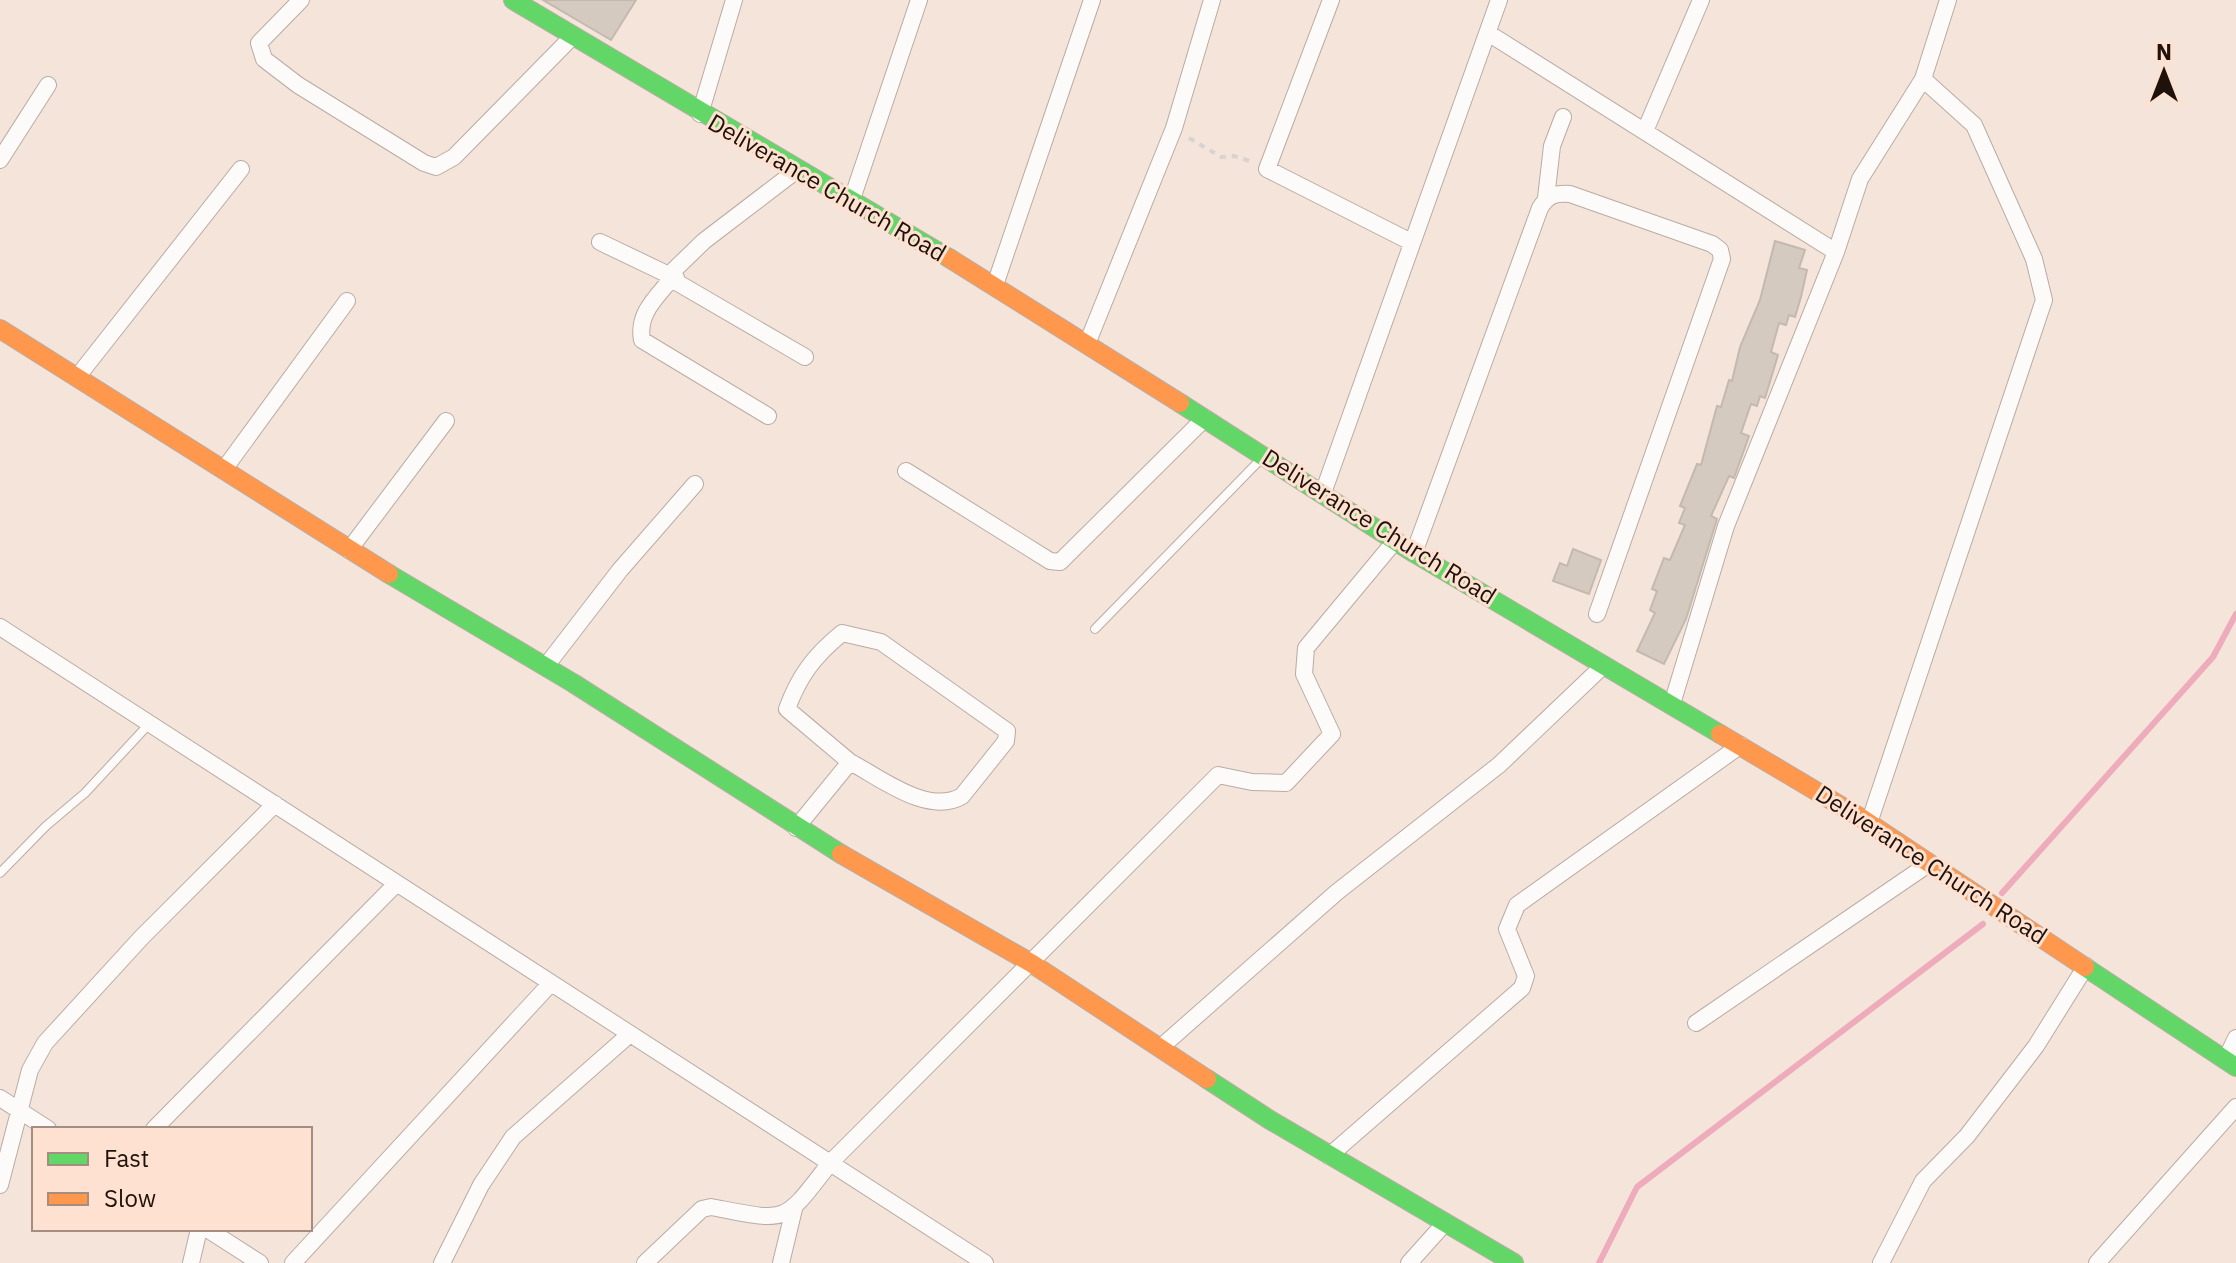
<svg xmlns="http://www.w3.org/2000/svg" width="2236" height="1263" viewBox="0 0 2236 1263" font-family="'IBM Plex Sans',sans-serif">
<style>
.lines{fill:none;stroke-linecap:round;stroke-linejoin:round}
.stream{stroke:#edabbb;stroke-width:6}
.building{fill:#d5cac0;stroke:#c4b9af;stroke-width:2}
.lane-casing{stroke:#b9aca4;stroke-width:10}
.street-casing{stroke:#b9aca4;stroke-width:18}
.fast-casing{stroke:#b9aca4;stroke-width:20}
.slow-casing{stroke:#b9aca4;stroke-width:20}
.path{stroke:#d7d3d0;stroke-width:4;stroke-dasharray:6 6;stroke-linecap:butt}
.lane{stroke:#fdfbf9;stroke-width:8}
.street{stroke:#fdfbf9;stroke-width:16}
.fast{stroke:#63d668;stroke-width:18}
.slow{stroke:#ff974d;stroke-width:18}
.labels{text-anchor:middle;stroke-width:6;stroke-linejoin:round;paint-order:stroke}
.street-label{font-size:24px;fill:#1e120b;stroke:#fee1d0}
</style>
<rect width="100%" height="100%" fill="#f4e4da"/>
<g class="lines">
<path class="stream" d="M2002,893L2213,657L2236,614
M1599,1263L1637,1187L1983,924"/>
</g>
<path class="building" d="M543,0H636L611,40Z
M1775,241L1805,250L1799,268L1807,270L1801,297L1795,317L1789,315L1786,325L1779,323L1771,352L1778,355L1765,398L1760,396L1757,406L1751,404L1741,433L1749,436L1734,478L1729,476L1711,516L1717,519L1686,619L1664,664L1637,651L1655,613L1650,610L1657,591L1652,589L1664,558L1670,560L1685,525L1679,523L1685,508L1680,506L1697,464L1701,465L1717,406L1721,407L1729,380L1732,381L1740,347L1760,300Z
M1573,549L1601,560L1589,594L1553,581L1560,563L1567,566Z"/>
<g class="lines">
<defs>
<path id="lane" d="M1095,629L1261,459
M0,873L46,826L85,793L149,724"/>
<path id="street" d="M301,0L259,43L264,59L298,85L424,163L436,167L454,157L573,36
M1331,0L1267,169L1411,242
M1488,33L1836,252
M700,114L734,0
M1645,131L1701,0
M0,160L48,85
M797,170L704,241L673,271L678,283L805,357
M1546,198L1552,146L1563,117
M851,202L919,0
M600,242L673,277C657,297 637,313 642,340L768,416
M995,285L1092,0
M1087,344L1174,128L1212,0
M78,376L241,169
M225,468L347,301
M906,471L1050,561L1060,562L1205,418
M1323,493L1499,0
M349,550L446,421
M1414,553L1540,208C1548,195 1555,193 1570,194L1712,244L1720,250L1722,259L1597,614
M0,627L985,1263
M546,666L620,570L695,484
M1672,704L1726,526L1836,252L1860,179L1923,79L1948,0
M1869,823L2044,300L2034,259L1974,125L1923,79
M796,828L850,762L787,709C799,676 814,656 842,633L881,642L1007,731L1006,741L962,796C928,816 881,778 850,762
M1696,1023L1930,863
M1160,1048L1337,892L1499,765L1604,665
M2226,1059L2236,1038
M0,1098L48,1129
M154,1129L396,884
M1329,1156L1522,988L1526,976L1507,929L1517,905L1741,745
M0,1185L30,1070L45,1043L141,938L275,804
M207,1229L260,1263
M191,1263L199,1229
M293,1263L551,983
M442,1263L481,1185L513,1137L630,1034
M645,1263L702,1209L711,1207C789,1222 782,1225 830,1163L1218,775L1252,782L1286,783L1332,734L1304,674L1306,648L1395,541
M781,1263L794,1209
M1409,1263L1444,1224
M1881,1263L1923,1181L1967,1136L2036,1046L2086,966
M2097,1263L2236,1107"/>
<path id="fast" d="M513,0L949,258
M1180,403L1414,553L1720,734
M389,574L573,683L841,854
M2085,967L2236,1067
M1207,1079L1270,1120L1514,1263"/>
<path id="slow" d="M949,258L1180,403
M0,329L389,574
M1720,734L1863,819L2085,967
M841,854L1031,963L1207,1079"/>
</defs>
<use href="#lane" class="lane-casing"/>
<use href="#street" class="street-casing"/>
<use href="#fast" class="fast-casing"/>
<use href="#slow" class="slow-casing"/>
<path class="path" d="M1189,138L1221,157L1234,156L1253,162"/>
<use href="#lane" class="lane"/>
<use href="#street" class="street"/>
<use href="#fast" class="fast"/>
<use href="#slow" class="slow"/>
</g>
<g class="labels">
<g class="street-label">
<text transform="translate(827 188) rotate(30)" y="8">Deliverance Church Road</text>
<text transform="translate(1379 527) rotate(32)" y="8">Deliverance Church Road</text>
<text transform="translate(1931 865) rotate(33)" y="8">Deliverance Church Road</text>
</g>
</g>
<rect x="32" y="1127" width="280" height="104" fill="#fee1d0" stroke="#a48e81" stroke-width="2"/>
<rect x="48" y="1153" width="40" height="12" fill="#63d668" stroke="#a48e81" stroke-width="2"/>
<text x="104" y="1167" font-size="24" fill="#1e120b">Fast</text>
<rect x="48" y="1193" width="40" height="12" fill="#ff974d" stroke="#a48e81" stroke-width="2"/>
<text x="104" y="1207" font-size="24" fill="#1e120b">Slow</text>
<g transform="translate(2164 72)" stroke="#fee1d0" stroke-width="6" paint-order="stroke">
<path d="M0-6L14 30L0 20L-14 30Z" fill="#1e120b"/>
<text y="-12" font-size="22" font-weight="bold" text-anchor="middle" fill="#1e120b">N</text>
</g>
</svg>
